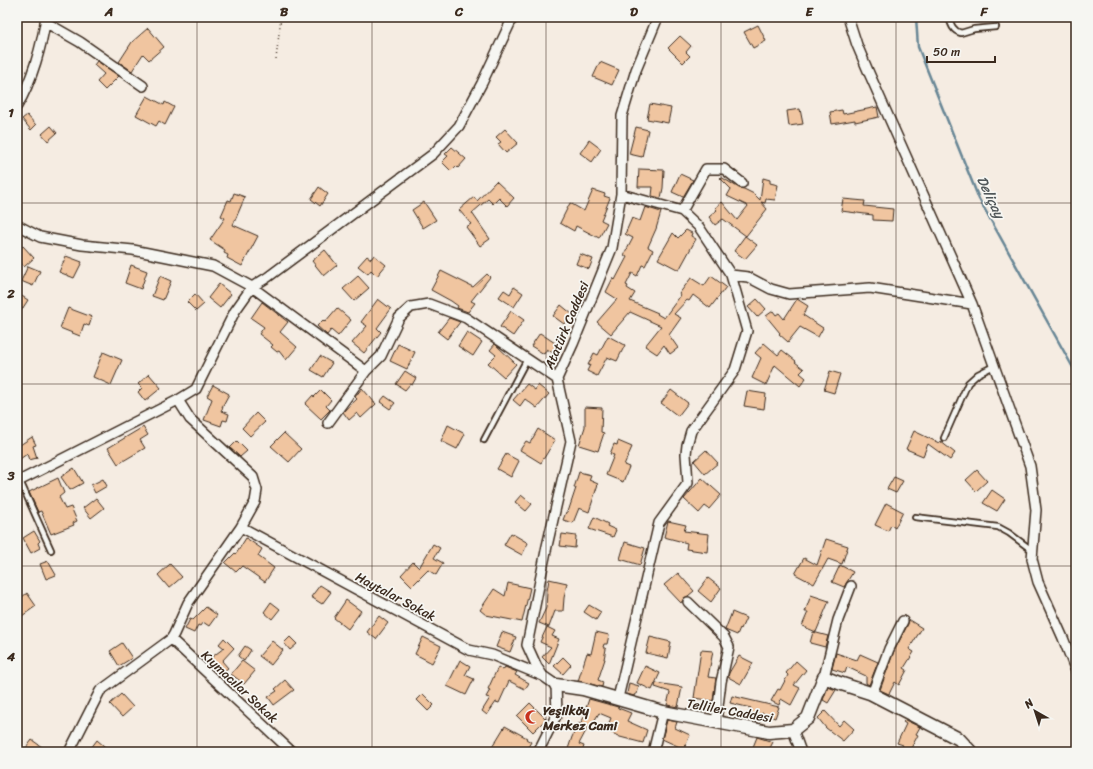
<svg xmlns="http://www.w3.org/2000/svg" width="1093" height="769" viewBox="0 0 1093 769" font-family="Sriracha,sans-serif">
<style>
.lines{fill:none;stroke-linecap:round;stroke-linejoin:round}
.stream{stroke:#678695;stroke-width:2.5}
.building{fill:#f0c5a0;stroke:#3b2a1e}
.lane-casing{stroke:#3b2a1e;stroke-width:8}
.street-casing{stroke:#3b2a1e;stroke-width:12}
.secondary-casing{stroke:#3b2a1e;stroke-width:15}
.path{stroke:#3b2a1e;stroke-width:1.5;stroke-dasharray:1 3;stroke-linecap:butt}
.lane{stroke:#f6f6f2;stroke-width:4.5}
.street{stroke:#f6f6f2;stroke-width:9}
.secondary{stroke:#f6f6f2;stroke-width:12}
.grid{fill:none;stroke:#3b2a1e;stroke-width:1;stroke-opacity:0.55}
.labels{text-anchor:middle;stroke-width:3.5;stroke-linejoin:round;paint-order:stroke}
.street-label{font-size:13px;fill:#3b2a1e;stroke:#f6f6f2}
.poi-label{font-size:13px;font-weight:bold;fill:#3b2a1e;stroke:#f6f6f2;text-anchor:start}
.water-label{font-size:14px;font-style:italic;fill:#51585a;stroke:#f6f6f2}
.neatline{fill:none;stroke:#3b2a1e;stroke-width:1.5}
.grid-label{font-size:13px;text-anchor:middle;font-weight:bold;fill:#3b2a1e}
</style>
<rect width="100%" height="100%" fill="#f5ece2"/>
<filter id="ink" filterUnits="userSpaceOnUse"><feTurbulence type="fractalNoise" baseFrequency=".025" numOctaves="2"/><feDisplacementMap in="SourceGraphic" scale="8" xChannelSelector="R" yChannelSelector="G"/><feConvolveMatrix kernelMatrix="1 2 1 2 8 2 1 2 1" color-interpolation-filters="sRGB"/></filter>
<g filter="url(#ink)">
<g class="lines">
<path class="stream" d="M916,17L918,47L979,199L1076,373"/>
</g>
<path class="building" d="M758,25L766,41L753,48L744,32Z
M148,28L164,47L149,60L143,54L132,71L119,62L132,42Z
M680,36L691,46L686,52L690,56L683,63L668,48Z
M97,61L119,76L105,90L97,82L104,74L94,65Z
M600,62L619,70L612,85L593,77Z
M147,96L164,105L165,102L174,107L165,125L159,121L156,126L136,115Z
M650,104L671,108L668,123L647,119Z
M877,107L879,117L855,122V120L832,124L830,112L842,110L843,114Z
M800,109L803,124L789,126L787,111Z
M27,115L36,125L31,130L22,119Z
M51,126L57,133L48,141L42,134Z
M636,127L648,130L642,157L629,154Z
M505,129L518,143L506,153L498,144L501,142L496,137Z
M589,140L601,149L592,162L580,153Z
M452,147L466,159L458,168L456,166L451,171L442,162L448,156L445,154Z
M639,169L664,170L663,188L661,198L652,196L653,187H638Z
M680,174L693,180L683,197L672,192Z
M721,177L739,188L744,189L754,194L760,200L763,178L770,180V183L778,185L775,200L766,199L765,203L761,202L767,209L746,236L723,219L715,225L709,217L717,210L715,208L722,202L737,220L748,206L727,196L731,189L720,178Z
M496,181L514,198L507,206L499,198L493,204L488,199L472,213L490,239L480,246L466,227L471,224L459,210L474,197L477,201Z
M319,187L328,194L320,206L311,199Z
M593,190L605,194L604,196L610,198L601,220L607,223L599,238L576,226L574,231L560,223L570,203L584,211Z
M234,193L245,197L233,225L258,236L242,266L227,258L228,255L224,253L225,250L210,240L225,218L221,216L228,200L231,201Z
M843,199L865,201L864,206L893,209L892,221L873,220V215L841,211Z
M424,202L436,220L423,228L412,210Z
M645,207L661,212L656,229L648,247L653,250L645,266L642,265L637,276L632,273L626,285L628,286L627,288L635,293L630,301L658,313L657,314L664,318L681,295L679,294L691,278L704,286L711,276L726,287L710,308L693,295L689,301L687,300L674,314L681,318L669,335L678,348L670,354L664,345L657,354L645,346L661,326L630,312L611,334L597,322L617,299L606,292L613,278L615,280L627,257L624,255L633,238L625,234L632,218L640,221Z
M686,230L692,233L691,236L696,239L679,270L658,259L673,233L678,238Z
M745,236L757,245L745,259L734,251Z
M23,246L34,258L24,267L17,258V251Z
M325,250L337,265L324,276L312,261Z
M580,254L593,259L589,269L576,264Z
M374,255L386,265L377,276L371,270L368,274L358,266L367,256L371,259Z
M66,256L82,262L74,278L59,272Z
M131,265L147,271L141,289L125,283Z
M28,266L40,271L33,286L21,281Z
M441,271L473,287L487,274L490,277L471,301L475,303L468,312L457,308L458,306L451,301L431,290Z
M160,276L171,281L163,300L152,296Z
M358,276L369,288L354,301L343,289Z
M219,284L231,294L220,308L208,298Z
M514,287L523,293L514,307L499,297L504,290L510,294Z
M17,293L28,300L17,317Z
M195,294L204,304L196,311L187,302Z
M378,299L391,309L377,328L381,332L364,353L352,343L367,326L361,322Z
M757,299L766,309L757,317L748,307Z
M797,299L808,306L803,315L823,328L818,337L800,327L788,342L779,334L780,333L766,316L773,311L776,315L779,313L784,319Z
M262,302L288,322L280,332L297,347L286,360L279,351L277,352L271,347L273,345L259,334L264,327L251,318Z
M561,305L572,314L564,324L553,316Z
M68,308L92,317L89,326L84,324L80,336L60,328Z
M337,308L351,320L338,336L331,330L327,335L317,326L323,320L325,322Z
M511,311L524,320L513,336L500,327Z
M449,318L460,322L447,339L438,332Z
M467,332L482,342L473,356L458,346Z
M540,333L558,345L553,353L547,349L544,354L531,346Z
M608,336L625,345L617,361L607,357L597,376L587,371L590,365H588L594,353L598,355Z
M764,343L778,355L782,350L796,361L795,362L804,369L800,373L806,378L800,386L775,365L766,385L752,378L761,358L755,353Z
M398,344L415,352L407,369L390,361Z
M495,344L516,364L504,377L488,363L496,355L490,350Z
M103,352L122,360L111,385L93,377Z
M320,356L332,363L323,377L311,370Z
M405,371L416,378L412,385L410,384L405,390L396,384Z
M830,371L840,374L834,393L824,390Z
M149,374L161,388L145,401L138,392L142,388L138,384Z
M527,384L535,390L538,385L549,394L537,408L525,399L520,406L513,400Z
M213,385L229,394L222,407H223L221,411L229,414L227,421L223,420L221,426L204,420L212,399L207,396Z
M362,388L376,404L361,418L357,413L349,420L343,412L357,399L355,397Z
M321,390L331,400L326,406L330,410L321,419L305,404L313,395L314,397Z
M671,390L688,403L678,416L661,403Z
M747,391L766,394L764,409L744,406Z
M385,396L395,403L390,409L380,402Z
M585,407L602,408L601,432L604,433L598,451L579,445L585,427Z
M256,413L265,422L250,436L242,428Z
M448,425L465,434L457,449L441,441Z
M143,427L148,435L140,440L145,448L118,464L108,448Z
M538,429L555,440L541,463L520,450L526,441L530,443Z
M914,431L939,443L940,441L955,453L950,460L928,444L923,456L906,449Z
M284,433L301,449L289,462L271,446Z
M32,437L36,445L33,446L37,458L29,460L27,454L17,461V447Z
M237,441L247,451L240,457L230,448Z
M618,441L632,447L624,465L629,467L623,482L606,475L614,455L610,454L614,444L617,445Z
M706,450L718,463L705,474L694,461Z
M506,454L519,461L511,477L497,469Z
M74,468L83,483L70,490L61,477Z
M977,470L987,481L976,491L966,480Z
M579,472L591,475L589,480L598,484L589,512L579,508L573,523L563,520L566,512H568L576,488H574Z
M894,477L903,481L896,493L887,489Z
M58,478L64,493L59,497L65,509L71,507L77,521L73,523L74,525L51,534L41,511L38,512L29,492Z
M702,478L721,495L709,509L705,506L699,513L684,499Z
M103,479L107,486L95,493L91,485Z
M992,490L1005,499L997,511L983,503Z
M521,495L532,504L526,511L515,502Z
M96,498L104,508L91,518L83,508Z
M886,503L903,512L895,528L891,525L888,531L875,525Z
M594,517L608,524L607,526L616,530L613,537L589,529Z
M668,521L686,525L684,531L709,534L707,552L686,549L687,543L664,537Z
M34,531L40,541L38,543L40,548L31,553L23,538Z
M511,533L528,543L522,555L504,545Z
M562,534L576,536L575,548L560,546Z
M246,538L262,549L258,556L274,568L265,582L242,566L236,572L225,563L235,553L236,554Z
M826,539L848,546L842,564L828,559L814,584L795,574L804,558L817,565Z
M625,542L645,548L640,565L620,559Z
M433,544L440,548L434,558L443,563L436,575L428,570L412,586L401,575L413,562L419,568Z
M48,561L56,575L46,579L40,564Z
M170,564L182,577L169,588L158,575Z
M840,565L853,572L844,587L832,582Z
M678,573L694,591L688,596L684,598L681,603L664,585Z
M708,578L721,588L711,602L698,591Z
M549,579L567,583L564,598L563,611H555L549,627L539,623L546,608L547,591Z
M508,583L530,588L522,622L486,615L480,610L494,589L505,596Z
M320,585L331,592L322,604L311,597Z
M27,593L36,606L22,616L17,610V601Z
M811,595L829,601L816,632L802,626L808,612H805Z
M346,600L361,611L348,629L334,618Z
M271,602L280,609L272,619L264,612Z
M589,605L601,612L596,620L584,612Z
M206,607L217,615L209,626L203,622L200,626L198,625L194,633L185,629L190,619L193,620Z
M732,612L746,618L741,629L740,628L737,635L725,630Z
M379,616L388,623L376,639L367,632Z
M909,620L922,628L909,649L914,652L904,668L907,670L899,685L895,682L889,694L880,690L894,651L908,624Z
M547,627L555,631L552,636L559,639L549,664L542,657L551,647L540,642Z
M502,632L516,637L510,652L496,647Z
M596,632L609,635L607,644H604L603,647L606,649L604,659H605L598,680L603,682L602,687L578,681L587,653L591,654Z
M813,632L828,636L825,647L810,643Z
M290,637L297,644L290,650L284,643Z
M423,637L441,646L432,663L415,654Z
M650,637L671,642L668,658L646,653Z
M224,638L234,648L222,661L228,668L219,675L208,660L224,648L219,644Z
M272,641L283,650L271,665L259,656Z
M122,643L132,658L119,666L110,651Z
M245,646L251,650L244,661L238,656Z
M701,650L713,651L708,677L716,678L713,701L694,698Z
M836,653L857,660L860,654L878,662L869,685L866,683V676L847,667L845,673L832,669Z
M739,656L753,663L741,684L728,677L729,673Z
M563,657L571,665L563,674L554,666Z
M460,660L470,666L465,675L474,679L466,695L447,686Z
M242,661L255,671L244,684L231,674Z
M796,661L806,670L794,685L800,688L791,705L781,699L779,705L771,701L778,689L780,690L788,675L786,673Z
M645,666L660,673L652,690L637,683Z
M498,667L503,670L505,667L517,672L515,675L529,683L525,689L509,681L499,703L496,702L487,715L482,711L490,698L486,697L490,690L488,689Z
M285,680L294,690L274,705L268,697L277,691L275,689Z
M629,683L639,686L637,694H635L634,696L627,694Z
M656,683L682,687L678,707L667,705L670,692L655,687Z
M828,687L836,690L828,703L823,700Z
M121,694L133,707L122,717L110,704Z
M423,694L434,705L428,711L417,700Z
M732,696L779,707L775,718L762,713L761,716L749,713L751,708L730,703Z
M589,699L618,707V708L631,713L627,721L647,730L643,743L620,737L606,730L611,718L599,713L590,728L588,727L579,744L584,746L582,752H567L572,737L579,723L580,724L589,709L586,708Z
M530,703L546,719L533,732L517,716Z
M825,711L839,726L844,720L854,729L843,741L826,728L818,718Z
M667,720L677,722L675,728L690,735L684,749L662,739Z
M905,720L920,727L916,734L918,735L909,752H899L903,745L897,743L906,724L903,722Z
M505,726L527,738L526,739L531,742L525,752H499L491,749Z
M757,737L773,742L768,752H764L753,747Z
M32,740L49,752H23Z
M97,740L111,752H88Z"/>
<g class="lines">
<defs>
<path id="lane" d="M949,17C951,25 953,31 961,33L974,29L996,27
M944,438L968,383L978,374L994,366
M484,440L527,359
M20,481L51,550
M915,517L998,527L1009,533L1033,551"/>
<path id="street" d="M848,17L857,45L869,73L972,304L1030,466L1036,510L1032,559L1038,582L1063,638L1076,671
M45,22L80,42L143,86
M17,106C32,81 42,45 46,17
M682,211L706,169H724L742,183
M17,225L40,237L82,245L133,250L213,266L252,287L366,371L381,356L399,318L411,307L429,304L466,318L557,379
M731,275L748,277L771,289L789,294L870,288L972,304
M328,423L366,371
M17,482L178,400L196,389L235,311L252,287L268,277L433,154L459,126L482,83L513,17
M241,527L469,650L492,655L543,676
M688,602L724,637L729,647L721,682L716,722
M171,639L292,752
M824,677L838,620L851,586
M872,694L889,649L903,621
M618,698L659,523L688,483L686,454L687,445L691,431L735,370L747,331L731,275L699,227L682,211L621,194
M793,730L801,752
M69,752L100,691L171,639L174,634L188,603L241,527L255,502L257,490L253,477L190,419L178,400
M538,752L557,714L556,685L543,676L537,667L527,645L547,546L571,441L557,379L573,344L612,248L621,194L622,116L636,70L658,17
M653,752L663,712"/>
<path id="secondary" d="M556,685L583,689L663,712L769,732L793,730L808,718L824,677L839,683L870,693L959,739L971,752"/>
</defs>
<use href="#lane" class="lane-casing"/>
<use href="#street" class="street-casing"/>
<use href="#secondary" class="secondary-casing"/>
<path class="path" d="M276,59L281,17"/>
<use href="#lane" class="lane"/>
<use href="#street" class="street"/>
<use href="#secondary" class="secondary"/>
</g>
</g>
<path class="grid" d="M197,17V752M372,17V752M546,17V752M721,17V752M896,17V752M17,203H1076M17,384H1076M17,566H1076"/>
<defs>
<symbol id="mosque-bare" viewBox="-9 -9 18 18"><path d="M3.5-4.9A6 6 0 1 0 3.5 4.9A5 5 0 1 1 3.5-4.9Z" fill="#c8321e" stroke="#f6f6f2" stroke-width="2.5" paint-order="stroke"/></symbol>
</defs>
<g fill-rule="evenodd">
<use href="#mosque-bare" x="522" y="707" width="20" height="20"/>
</g>
<g class="labels">
<g class="street-label">
<text transform="translate(566 325) rotate(-67)" y="5">Atatürk Caddesi</text>
<text transform="translate(396 596) rotate(28)" y="5">Haytalar Sokak</text>
<text transform="translate(240 686) rotate(43)" y="5">Kıymacılar Sokak</text>
<text transform="translate(730 710) rotate(10)" y="5">Telliler Caddesi</text>
</g>
<g class="poi-label">
<text x="543" y="715">Yeşilköy<tspan x="543" dy="15">Merkez Cami</tspan></text>
</g>
<g class="water-label">
<text transform="translate(991 197) rotate(64)" y="5">Deliçay</text>
</g>
</g>
<rect width="1093" height="769" fill="none" stroke="#f6f6f2" stroke-width="44"/>
<g transform="translate(1035 711) rotate(321)" stroke="#f6f6f2" stroke-width="3" paint-order="stroke">
<path d="M0-3L7 15L0 10L-7 15Z" fill="#3b2a1e"/>
<text y="-6" font-size="11" font-weight="bold" text-anchor="middle" fill="#3b2a1e">N</text>
</g>
<path d="M927 56v6h68v-6" fill="none" stroke="#3b2a1e" stroke-width="2"/>
<text x="933" y="56" font-size="12" fill="#3b2a1e" stroke="#f6f6f2" stroke-width="3" paint-order="stroke">50 m</text>
<rect x="22" y="22" width="1049" height="725" class="neatline"/>
<g class="grid-label">
<text x="109" y="16">A</text>
<text x="284" y="16">B</text>
<text x="459" y="16">C</text>
<text x="634" y="16">D</text>
<text x="809" y="16">E</text>
<text x="984" y="16">F</text>
<text x="11" y="117">1</text>
<text x="11" y="298">2</text>
<text x="11" y="480">3</text>
<text x="11" y="661">4</text>
</g>
</svg>
